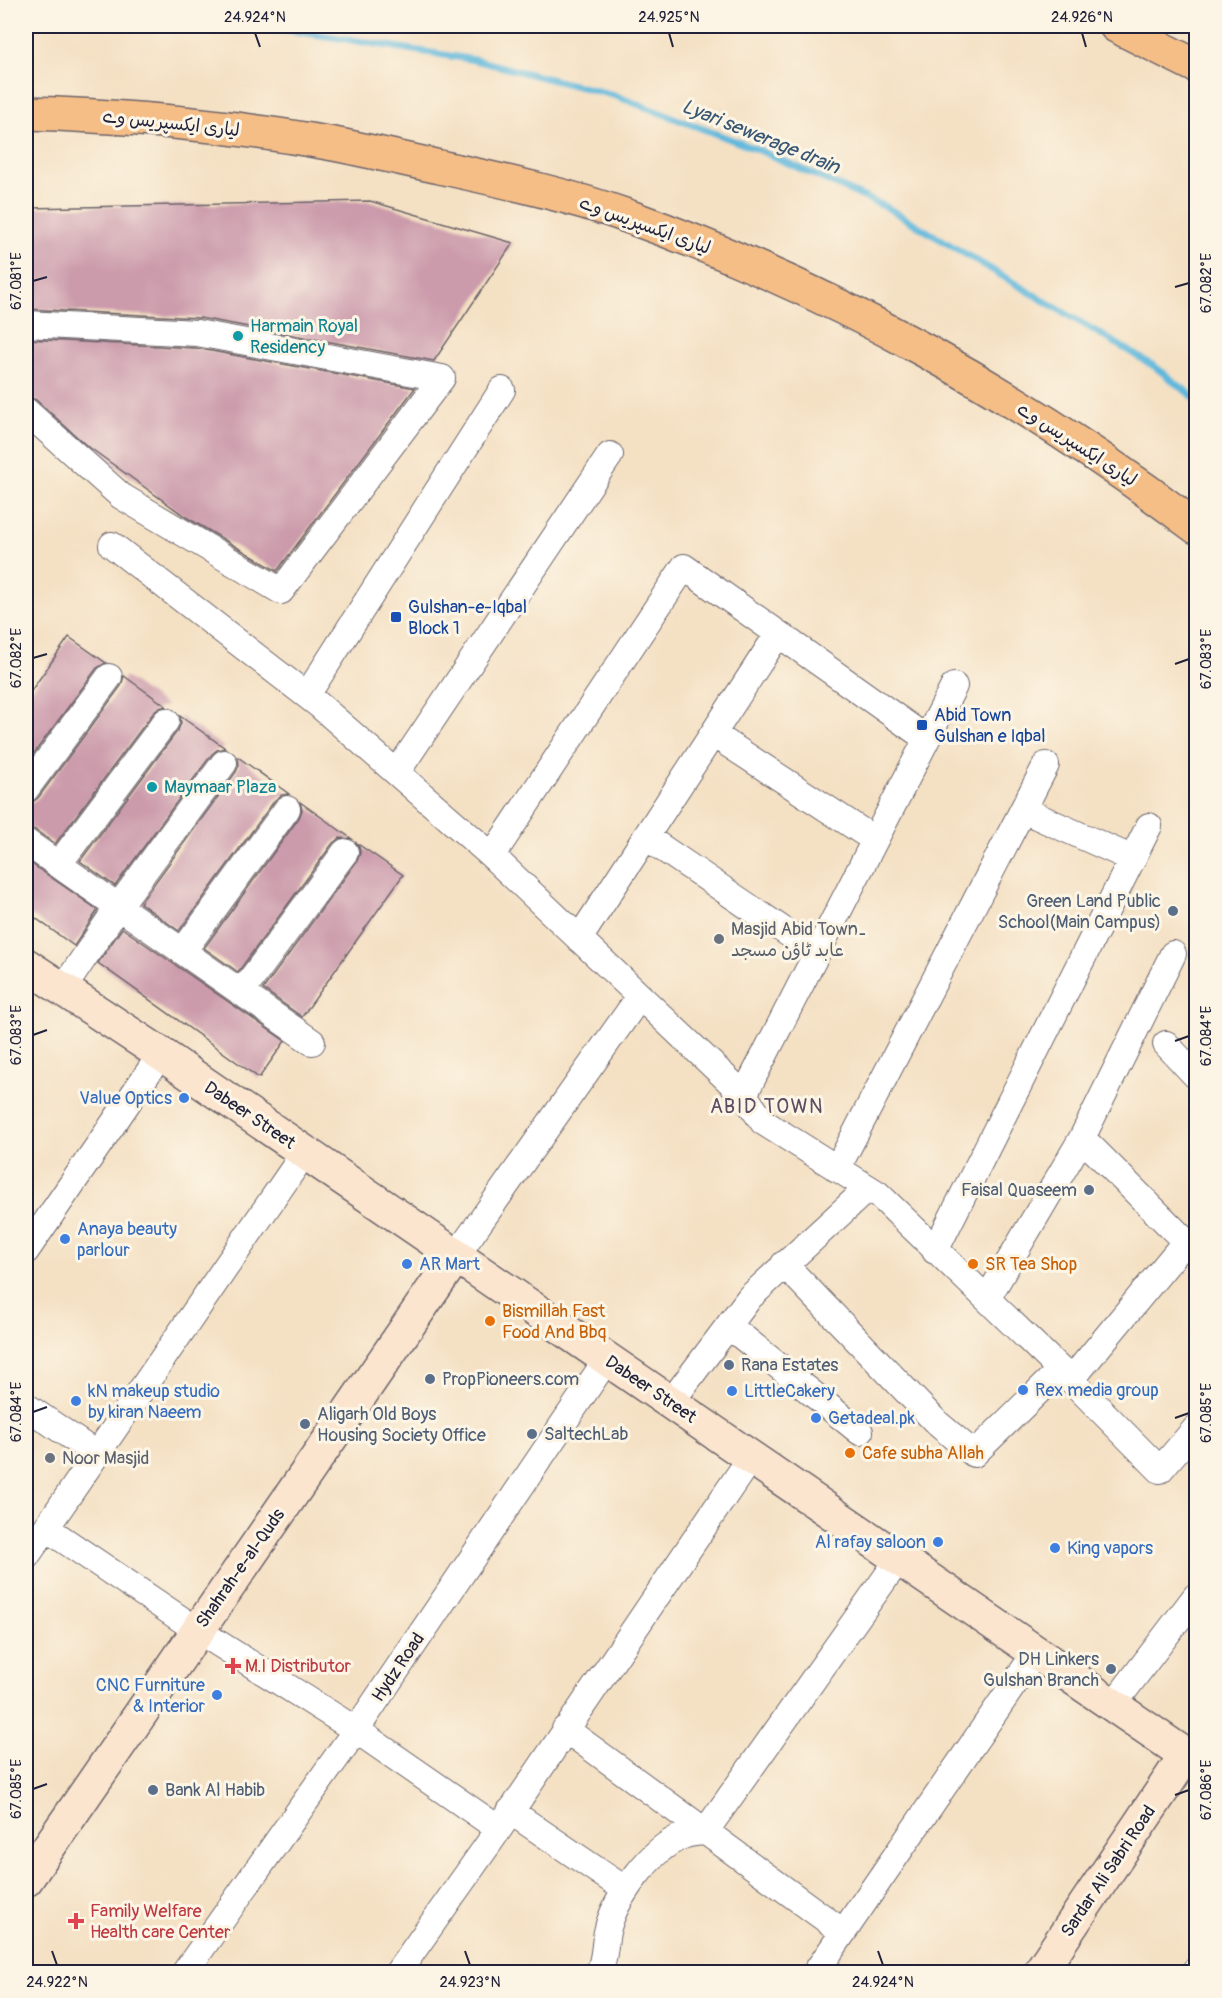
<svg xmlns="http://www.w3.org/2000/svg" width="1222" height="1998" viewBox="0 0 1222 1998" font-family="Pangolin,'Playpen Sans Arabic',sans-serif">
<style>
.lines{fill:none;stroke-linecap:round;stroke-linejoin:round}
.stream{stroke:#5eb8dc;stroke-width:7}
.building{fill:#cb9aab}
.street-casing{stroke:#6c646b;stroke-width:28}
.secondary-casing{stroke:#6c646b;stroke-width:36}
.highway-casing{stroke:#6c646b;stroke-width:36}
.street{stroke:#fff;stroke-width:26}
.secondary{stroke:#fbe5cf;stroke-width:33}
.highway{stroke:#f6be87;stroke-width:33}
.ticks{fill:none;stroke:#22223b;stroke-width:2}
.culture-dot{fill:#0f9aa8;stroke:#fcf5e5;stroke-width:2}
.transit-dot{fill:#1a4fb4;stroke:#fcf5e5;stroke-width:2}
.service-dot{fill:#5c6f8a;stroke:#fcf5e5;stroke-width:2}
.worship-dot{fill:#6b7280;stroke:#fcf5e5;stroke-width:2}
.shop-dot{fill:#3f7fe0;stroke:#fcf5e5;stroke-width:2}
.food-dot{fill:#e8710a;stroke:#fcf5e5;stroke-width:2}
.health-dot{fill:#e0444e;stroke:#fcf5e5;stroke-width:2}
.labels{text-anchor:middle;stroke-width:6;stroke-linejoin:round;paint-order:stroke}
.street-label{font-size:18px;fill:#22223b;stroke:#fcf5e5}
.culture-label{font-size:18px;fill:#0d838f;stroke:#fcf5e5;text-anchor:start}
.transit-label{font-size:18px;fill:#164399;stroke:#fcf5e5;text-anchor:start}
.service-label{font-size:18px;fill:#4e5e75;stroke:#fcf5e5;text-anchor:start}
.worship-label{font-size:18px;fill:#5b616d;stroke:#fcf5e5;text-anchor:start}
.shop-label{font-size:18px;fill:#366cbe;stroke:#fcf5e5;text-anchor:start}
.food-label{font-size:18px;fill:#c56008;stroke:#fcf5e5;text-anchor:start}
.health-label{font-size:18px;fill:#be3a42;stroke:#fcf5e5;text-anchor:start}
.water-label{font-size:20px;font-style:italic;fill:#375673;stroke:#fcf5e5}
.neighbourhood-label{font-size:20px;letter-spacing:1.5px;fill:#5d4c62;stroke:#fcf5e5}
.neatline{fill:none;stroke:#22223b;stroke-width:2}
.ticks-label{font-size:15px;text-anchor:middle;fill:#22223b}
</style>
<rect width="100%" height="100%" fill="#fcf5e5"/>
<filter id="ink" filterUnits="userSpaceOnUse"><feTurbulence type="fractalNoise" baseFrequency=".0167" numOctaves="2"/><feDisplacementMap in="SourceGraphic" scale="12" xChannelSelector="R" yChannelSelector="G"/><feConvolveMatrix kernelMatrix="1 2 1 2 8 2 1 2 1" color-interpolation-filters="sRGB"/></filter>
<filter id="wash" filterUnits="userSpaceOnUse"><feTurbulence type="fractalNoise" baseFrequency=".008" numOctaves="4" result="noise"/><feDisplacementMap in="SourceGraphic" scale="24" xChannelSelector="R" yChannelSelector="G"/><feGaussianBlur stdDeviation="1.35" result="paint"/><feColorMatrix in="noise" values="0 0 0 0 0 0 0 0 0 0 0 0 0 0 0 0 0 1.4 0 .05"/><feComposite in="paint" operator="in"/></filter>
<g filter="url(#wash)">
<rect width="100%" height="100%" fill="#f4e0c3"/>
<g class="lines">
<path class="stream" d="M264,26L475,60L613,95L759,150L886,207L1154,366L1196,399"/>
</g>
<g id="blocks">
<path class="building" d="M370,201L513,243L434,361L200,318L26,309V222L29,208Z
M26,339L195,348L415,388L277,571L186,517L86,445L36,400L26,396Z
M69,637L106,663L97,668L26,764V698Z
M124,676L166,706L160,708L154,712L55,844L35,830L26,827V804L32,802L38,798L121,686Z
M180,716L225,748L217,750L212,754L115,886L80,861L178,730L181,723Z
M238,757L289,794L282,795L275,800L179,931L140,903L236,772L239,765Z
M300,802L352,839L340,838L333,843L238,972L204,948L299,818L302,810Z
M355,842L403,875L302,1017L263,989L357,861L360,853L359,847Z
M26,860L98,910L74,946L26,911Z
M122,928L285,1041L259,1078L98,963Z"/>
</g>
</g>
<g filter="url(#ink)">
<use href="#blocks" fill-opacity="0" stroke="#6c646b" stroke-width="1.5"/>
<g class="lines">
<defs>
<path id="street" d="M26,324L197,333L442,378L281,591L121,496L26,411
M112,545L319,705L492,856L744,1095
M954,686L744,1095L763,1122L878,1194L1071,1380L1160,1470L1196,1428
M307,695L502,390
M713,734L875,840
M397,772L610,455
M26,789L109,677
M1023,810L1133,859
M646,837L817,953
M26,842L312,1042
M492,856L684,567L927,739
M58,865L166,721
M579,939L778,634
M183,951L287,809
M63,989L118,907L224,763
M241,993L345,852
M1166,1044L1196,1076
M1082,1138L1196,1252
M837,1169L1046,765
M26,1251L161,1054
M935,1251L1149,826
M456,1256L640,996
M784,1264L937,1423L974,1454L1059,1371
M987,1299L1082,1138L1173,954
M729,1326L860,1432
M1071,1380L1186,1241
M671,1402L750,1297L868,1188
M26,1406L96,1454
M46,1528L197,1630L356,1730L499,1829
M26,1557L305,1152
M1113,1705L1196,1596
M565,1729L843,1932
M510,1811L626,1890
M185,1972L356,1730L607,1359
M398,1972L499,1829L751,1457
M599,1972C605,1959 604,1946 607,1932C614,1899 651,1848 683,1836C689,1833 698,1833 705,1832L899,1559
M816,1972L1036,1652
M1194,1972L1196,1970"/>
<path id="secondary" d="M26,965L161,1054L1196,1762
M26,1880L456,1256
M1040,1972L1186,1755"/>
<path id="highway" d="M1116,26L1196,66
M26,113C127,116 228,125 328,143C366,150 403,159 440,167C504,181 569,195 630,217C837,292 1021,395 1196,527"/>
</defs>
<use href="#street" class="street-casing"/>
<use href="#secondary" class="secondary-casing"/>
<use href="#highway" class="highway-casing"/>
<use href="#street" class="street"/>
<use href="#secondary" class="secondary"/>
<use href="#highway" class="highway"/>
</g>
</g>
<path class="ticks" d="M255,33L260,47M669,33L673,47M1082,33L1086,47M33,281L47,277M1175,287L1189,283M33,658L47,654M1175,664L1189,659M33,1035L47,1030M1175,1041L1189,1036M33,1412L47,1407M1175,1418L1189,1413M33,1789L47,1784M1175,1795L1189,1790M52,1951L57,1965M465,1951L470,1965M878,1951L883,1965"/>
<g class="culture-dot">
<circle cx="238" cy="336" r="6"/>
<circle cx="152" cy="787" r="6"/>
</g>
<g class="transit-dot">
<rect x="390" y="611" width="12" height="12" rx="3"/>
<rect x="916" y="719" width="12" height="12" rx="3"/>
</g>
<g class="service-dot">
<circle cx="1173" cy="911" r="6"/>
<circle cx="1089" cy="1190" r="6"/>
<circle cx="729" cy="1365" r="6"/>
<circle cx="430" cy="1379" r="6"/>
<circle cx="305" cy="1424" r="6"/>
<circle cx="532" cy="1434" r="6"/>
<circle cx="1111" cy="1669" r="6"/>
<circle cx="153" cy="1790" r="6"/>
</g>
<g class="worship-dot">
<circle cx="719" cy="939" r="6"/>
<circle cx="50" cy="1458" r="6"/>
</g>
<g class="shop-dot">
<circle cx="184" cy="1098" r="6"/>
<circle cx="65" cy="1239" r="6"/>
<circle cx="407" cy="1264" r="6"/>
<circle cx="1023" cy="1390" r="6"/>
<circle cx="732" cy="1391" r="6"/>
<circle cx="76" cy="1401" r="6"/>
<circle cx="816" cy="1418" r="6"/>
<circle cx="938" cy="1542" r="6"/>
<circle cx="1055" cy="1548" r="6"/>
<circle cx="217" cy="1695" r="6"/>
</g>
<g class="food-dot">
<circle cx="973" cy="1264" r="6"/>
<circle cx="490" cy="1321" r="6"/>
<circle cx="850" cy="1453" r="6"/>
</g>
<g class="health-dot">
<path d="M230 1657h6v6h6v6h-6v6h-6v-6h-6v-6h6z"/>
<path d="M73 1912h6v6h6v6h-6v6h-6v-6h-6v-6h6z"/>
</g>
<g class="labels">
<g class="street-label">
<text transform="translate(171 123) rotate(6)" y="6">لیاری ایکسپریس وے</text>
<text transform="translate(645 225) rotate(20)" y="6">لیاری ایکسپریس وے</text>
<text transform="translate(1077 444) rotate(33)" y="6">لیاری ایکسپریس وے</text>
<text transform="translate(250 1115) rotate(34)" y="6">Dabeer Street</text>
<text transform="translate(651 1389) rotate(34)" y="6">Dabeer Street</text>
<text transform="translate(240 1568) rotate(-55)" y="6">Shahrah-e-al-Quds</text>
<text transform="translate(398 1667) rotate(-56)" y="6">Hydz Road</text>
<text transform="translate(1108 1871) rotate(-56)" y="6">Sardar Ali Sabri Road</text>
</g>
<g class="culture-label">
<text x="250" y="332">Harmain Royal<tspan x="250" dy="21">Residency</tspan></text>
<text x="164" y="793">Maymaar Plaza</text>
</g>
<g class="transit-label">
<text x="408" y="613">Gulshan-e-Iqbal<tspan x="408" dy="21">Block 1</tspan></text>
<text x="934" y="721">Abid Town<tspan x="934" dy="21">Gulshan e Iqbal</tspan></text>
</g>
<g class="service-label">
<text x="1161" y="907" text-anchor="end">Green Land Public<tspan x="1161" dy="21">School(Main Campus)</tspan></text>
<text x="1077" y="1196" text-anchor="end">Faisal Quaseem</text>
<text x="741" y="1371">Rana Estates</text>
<text x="442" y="1385">PropPioneers.com</text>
<text x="317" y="1420">Aligarh Old Boys<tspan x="317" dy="21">Housing Society Office</tspan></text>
<text x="544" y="1440">SaltechLab</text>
<text x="1099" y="1665" text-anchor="end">DH Linkers<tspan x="1099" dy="21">Gulshan Branch</tspan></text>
<text x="165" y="1796">Bank Al Habib</text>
</g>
<g class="worship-label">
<text x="731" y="935">Masjid Abid Town۔<tspan x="731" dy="21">عابد ٹاؤن مسجد</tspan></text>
<text x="62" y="1464">Noor Masjid</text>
</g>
<g class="shop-label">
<text x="172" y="1104" text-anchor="end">Value Optics</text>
<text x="77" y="1235">Anaya beauty<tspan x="77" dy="21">parlour</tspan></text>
<text x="419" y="1270">AR Mart</text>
<text x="1035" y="1396">Rex media group</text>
<text x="88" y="1397">kN makeup studio<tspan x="88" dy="21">by kiran Naeem</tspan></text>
<text x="744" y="1397">LittleCakery</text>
<text x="828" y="1424">Getadeal.pk</text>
<text x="926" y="1548" text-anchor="end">Al rafay saloon</text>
<text x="1067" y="1554">King vapors</text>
<text x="205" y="1691" text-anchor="end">CNC Furniture<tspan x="205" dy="21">&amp; Interior</tspan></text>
</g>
<g class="food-label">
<text x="985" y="1270">SR Tea Shop</text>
<text x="502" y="1317">Bismillah Fast<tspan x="502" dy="21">Food And Bbq</tspan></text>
<text x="862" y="1459">Cafe subha Allah</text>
</g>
<g class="health-label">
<text x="245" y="1672">M.I Distributor</text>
<text x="90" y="1917">Family Welfare<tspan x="90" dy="21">Health care Center</tspan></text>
</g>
<g class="water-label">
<text transform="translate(761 136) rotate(22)" y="7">Lyari sewerage drain</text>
</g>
<g class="neighbourhood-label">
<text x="767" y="1113">ABID TOWN</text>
</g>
</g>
<rect width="1222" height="1998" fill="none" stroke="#fcf5e5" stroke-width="66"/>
<rect x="33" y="33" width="1156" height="1932" class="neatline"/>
<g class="ticks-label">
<text x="255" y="22">24.924°N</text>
<text x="669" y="22">24.925°N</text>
<text x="1082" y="22">24.926°N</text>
<text transform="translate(16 281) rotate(-90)" y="5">67.081°E</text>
<text transform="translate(1206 283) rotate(-90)" y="5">67.082°E</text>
<text transform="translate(16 658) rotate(-90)" y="5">67.082°E</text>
<text transform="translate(1206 659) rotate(-90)" y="5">67.083°E</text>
<text transform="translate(16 1035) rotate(-90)" y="5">67.083°E</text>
<text transform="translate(1206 1036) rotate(-90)" y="5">67.084°E</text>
<text transform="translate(16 1412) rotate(-90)" y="5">67.084°E</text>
<text transform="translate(1206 1413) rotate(-90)" y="5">67.085°E</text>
<text transform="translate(16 1789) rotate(-90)" y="5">67.085°E</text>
<text transform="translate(1206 1790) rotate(-90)" y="5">67.086°E</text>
<text x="57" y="1987">24.922°N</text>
<text x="470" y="1987">24.923°N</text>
<text x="883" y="1987">24.924°N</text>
</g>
</svg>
